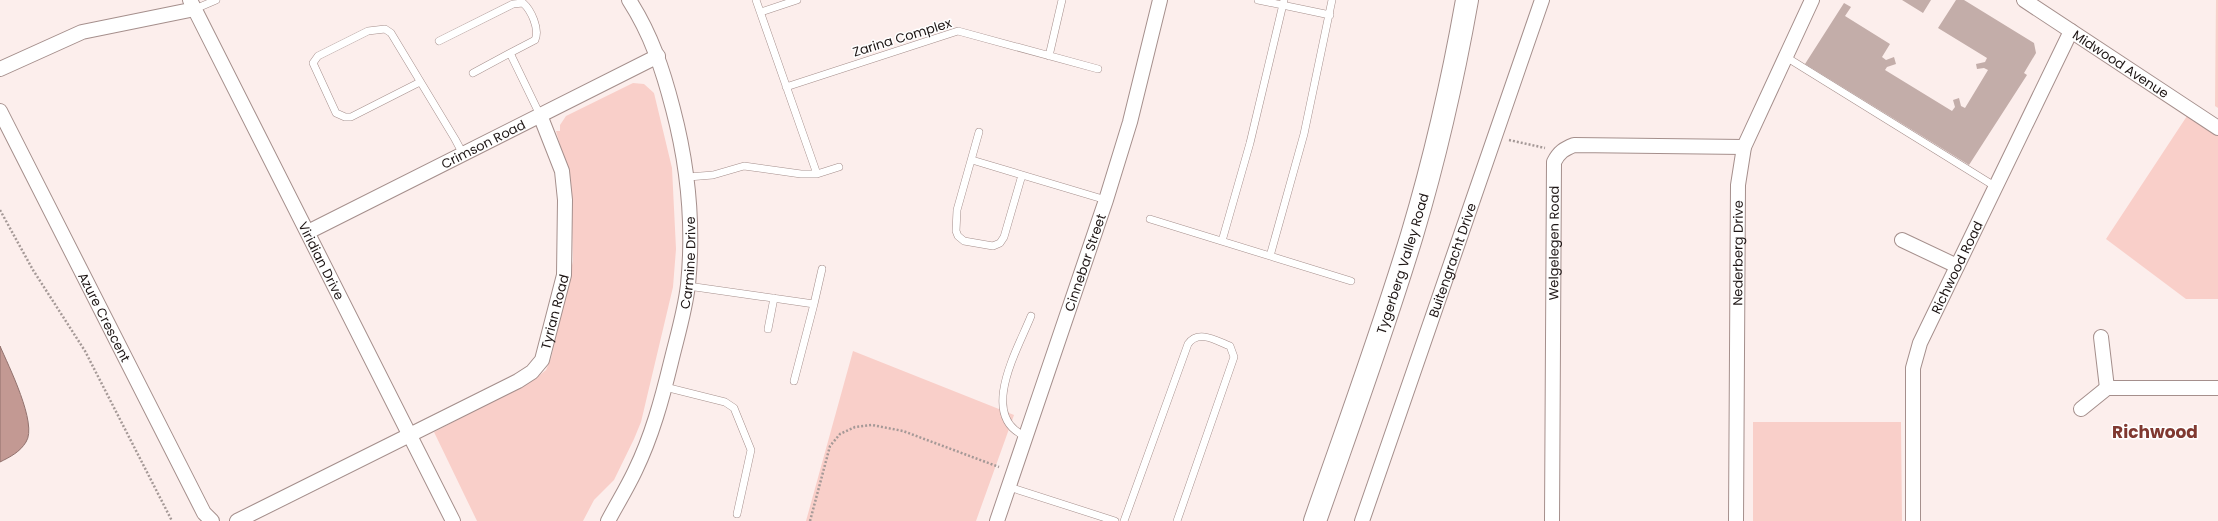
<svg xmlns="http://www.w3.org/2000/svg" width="2218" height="521" viewBox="0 0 2218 521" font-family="Poppins,sans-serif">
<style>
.green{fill:#f9cfc9}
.water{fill:#c39993;stroke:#91716d}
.building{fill:#c3ada9}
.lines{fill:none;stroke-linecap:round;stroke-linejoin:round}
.lane-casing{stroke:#a58f8c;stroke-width:8}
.street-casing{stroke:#a58f8c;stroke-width:16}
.primary-casing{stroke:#a58f8c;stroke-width:24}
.path{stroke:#a59997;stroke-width:2.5;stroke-dasharray:2 2;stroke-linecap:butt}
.lane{stroke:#fff;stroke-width:7}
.street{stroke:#fff;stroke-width:14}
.primary{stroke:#fff;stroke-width:22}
.labels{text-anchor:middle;stroke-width:3;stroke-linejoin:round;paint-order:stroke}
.street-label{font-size:13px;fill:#1d1514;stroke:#fff}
.district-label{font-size:17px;font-weight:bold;fill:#803931;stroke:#fff}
</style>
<rect width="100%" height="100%" fill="#fceeec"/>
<path class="green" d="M2216,0H2218V108L2215,106Z
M633,83L644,84L654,93L672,168L676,249L673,287L641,422L634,439L614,480L594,500L583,521H477L434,432L535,379L546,370L551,358L573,261L571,183L556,131H560V125L566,116Z
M2187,116L2218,136V299H2186L2106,239Z
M853,351L1014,415L976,521H806Z
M1753,422H1901L1902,521H1753Z"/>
<path class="water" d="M0,346C8,365 38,424 26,442C20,452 10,457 0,462Z"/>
<path class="building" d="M1902,0H1931L1923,13Z
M1956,0H1964L2034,43L2036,53L2024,73L2027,75L1969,165L1805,64L1844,3L1851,7L1845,16L1890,44L1882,57L1886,60L1894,57L1896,64L1887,67L1885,70L1952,111L1955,107L1953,100L1959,98L1961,106L1965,108L1988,70L1984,68L1977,69L1976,64L1985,62L1987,58L1938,28Z"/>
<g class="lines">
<defs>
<path id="lane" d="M756,0L817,174
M1258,0L1330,15
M195,9L216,0
M761,12L797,0
M439,41L513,4L523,3C531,10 540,29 535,40L510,53L540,115
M1049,56L1062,0
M1786,57L1996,187
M473,73L510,53
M420,82L351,117H345L336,113L313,63L318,56L368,31L385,29L391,33L455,139L463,154
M786,87L958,31L1098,69
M979,132L957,210L956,231L958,236L964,241L993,246L1000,243L1004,237L1022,175
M972,160L1106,200
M688,177L713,175L744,166L801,174H817L839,167
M1150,219L1351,281
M1222,241L1250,143L1284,0
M1270,256L1304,134L1332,0
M688,286L814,304L794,381
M814,304L822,269
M768,329L774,298
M665,387L725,402L734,408L751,450L737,514
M1025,436C978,416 1018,349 1031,316
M1009,487L1115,521
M1124,521L1188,344C1198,329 1217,341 1230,346L1234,357L1177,521"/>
<g id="street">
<path id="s1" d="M190,0L453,521"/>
<path id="s2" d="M2024,0L2218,128"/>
<path d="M0,69L82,32L195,9"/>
<path id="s3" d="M0,111L204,513L212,521"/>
<path id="s4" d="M308,232L658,56"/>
<path d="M1902,240L1957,266"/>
<path d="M2101,337L2107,388"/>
<path d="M2081,409L2107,388H2218"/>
<path id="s5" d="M237,521L518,381L532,372L542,360L564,275L565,200L562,171L540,115"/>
<path id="s6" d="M608,521C617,504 627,488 635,471C652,436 662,399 671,362C677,337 685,311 688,285C694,225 688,166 673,109C663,70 651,34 629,0"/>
<path id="s7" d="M997,521L1106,200L1130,122L1160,0"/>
<path id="s8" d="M1362,521L1542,0"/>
<path id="s9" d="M1552,521L1554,162C1559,152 1564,149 1574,145L1744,147"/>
<path id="s10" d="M1736,521L1738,185L1744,147L1812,0"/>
<path id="s11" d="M1913,521V368L1920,343L2071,31"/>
</g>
<g id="primary">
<path id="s12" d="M1315,521C1348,426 1383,331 1412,235C1435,158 1453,79 1467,0"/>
</g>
</defs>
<use href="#lane" class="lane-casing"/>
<use href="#street" class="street-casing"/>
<use href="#primary" class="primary-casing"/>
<path class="path" d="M1509,140L1545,148
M0,210L33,270L85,351L172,521
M810,521L830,446L840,434L855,427L872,425L903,431L999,467"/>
<use href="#lane" class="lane"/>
<use href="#street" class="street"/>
<use href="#primary" class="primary"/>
</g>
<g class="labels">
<g class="street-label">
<text transform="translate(902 37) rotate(-17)" y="5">Zarina Complex</text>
<text dy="5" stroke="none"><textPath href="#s2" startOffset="116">Midwood Avenue</textPath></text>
<text dy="5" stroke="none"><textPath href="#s4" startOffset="196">Crimson Road</textPath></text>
<text dy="5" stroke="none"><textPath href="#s9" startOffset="278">Welgelegen Road</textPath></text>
<text dy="5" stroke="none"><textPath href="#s10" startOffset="268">Nederberg Drive</textPath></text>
<text dy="5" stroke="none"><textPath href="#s1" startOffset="292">Viridian Drive</textPath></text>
<text dy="5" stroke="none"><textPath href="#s8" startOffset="276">Buitengracht Drive</textPath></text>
<text dy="5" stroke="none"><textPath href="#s6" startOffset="273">Carmine Drive</textPath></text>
<text dy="5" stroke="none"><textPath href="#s7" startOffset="273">Cinnebar Street</textPath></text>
<text dy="5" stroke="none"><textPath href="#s12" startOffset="272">Tygerberg Valley Road</textPath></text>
<text dy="5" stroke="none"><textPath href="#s11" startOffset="263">Richwood Road</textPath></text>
<text dy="5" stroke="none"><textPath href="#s5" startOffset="396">Tyrian Road</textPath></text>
<text dy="5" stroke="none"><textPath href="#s3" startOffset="231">Azure Crescent</textPath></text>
</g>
<g class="district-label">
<text x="2155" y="438">Richwood</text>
</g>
</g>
</svg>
